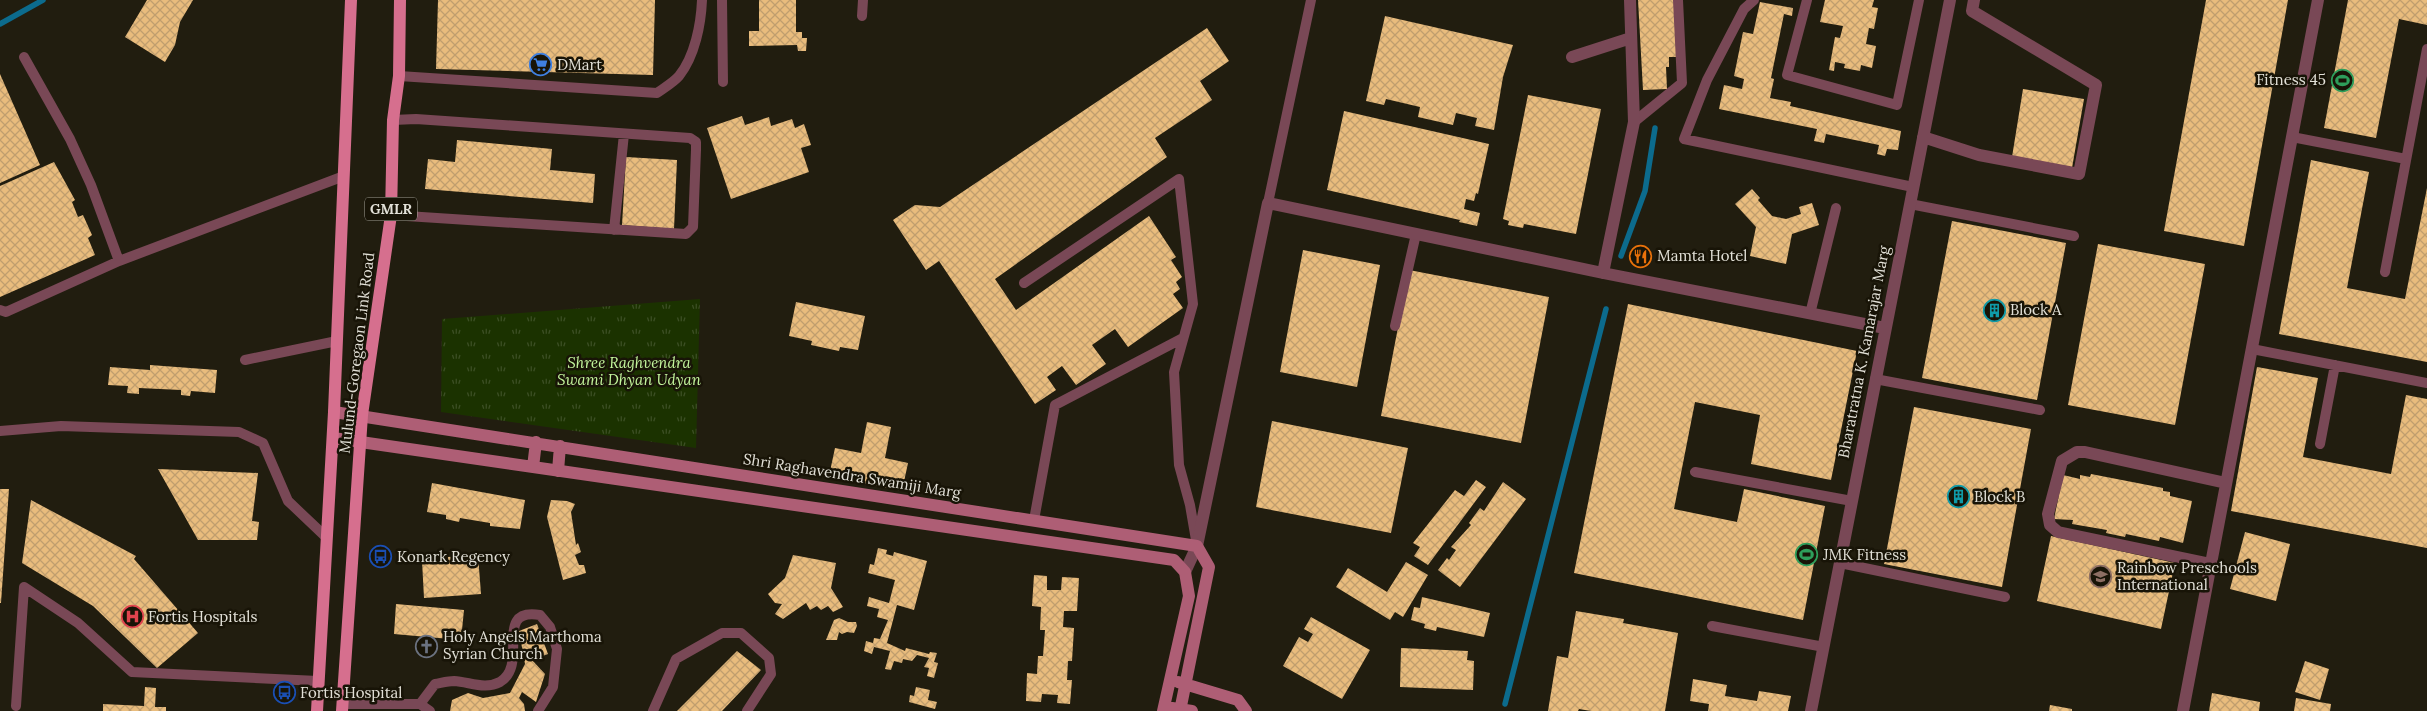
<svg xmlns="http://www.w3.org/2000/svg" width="2427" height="711" viewBox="0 0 2427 711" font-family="Lora,serif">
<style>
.grass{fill:url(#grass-tufts)}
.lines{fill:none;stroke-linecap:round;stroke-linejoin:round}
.stream{stroke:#0c6b8d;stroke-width:5.5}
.building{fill:url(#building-cross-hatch)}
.lane{stroke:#794856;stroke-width:10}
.street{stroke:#794856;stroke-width:12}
.secondary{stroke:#ae5e75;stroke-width:12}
.primary{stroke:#d66f8e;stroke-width:12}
.labels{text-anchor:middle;stroke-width:5;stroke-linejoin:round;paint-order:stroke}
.shield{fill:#181407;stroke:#a5a399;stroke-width:1}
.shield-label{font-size:14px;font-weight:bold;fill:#e2e0d7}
.poi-label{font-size:15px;fill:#e2e0d7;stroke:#181407;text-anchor:start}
.street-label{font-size:15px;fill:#e2e0d7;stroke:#181407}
.park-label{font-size:15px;font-style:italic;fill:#c3f59c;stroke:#181407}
</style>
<defs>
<pattern id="grass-tufts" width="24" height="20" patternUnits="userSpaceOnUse" patternTransform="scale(1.25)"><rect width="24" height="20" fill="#1b3200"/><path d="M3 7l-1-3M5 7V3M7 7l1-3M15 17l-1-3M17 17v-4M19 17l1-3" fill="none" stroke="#3c4f24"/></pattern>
<pattern id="building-cross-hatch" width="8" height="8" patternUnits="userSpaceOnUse" patternTransform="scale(1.25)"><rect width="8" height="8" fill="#e9bc7d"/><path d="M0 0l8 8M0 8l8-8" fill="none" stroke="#c09e6e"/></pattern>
</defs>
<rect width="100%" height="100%" fill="#211d0f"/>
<path class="grass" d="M700,299L696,448L441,412L442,319Z"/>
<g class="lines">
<path class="stream" d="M0,24L43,0
M1621,256L1645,191L1655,128
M1505,704L1606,309"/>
</g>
<path class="building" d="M147,0H193L180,22L175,45L165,62L125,37Z
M438,0H655L653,75L436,69Z
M759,0H796V32H802V38H807L806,51H798L797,45L749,46V31H759Z
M1638,0H1675L1678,57H1669V67H1666L1667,89L1643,90Z
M1825,0H1874L1872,7L1878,8L1874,29L1869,28L1866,44L1876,46L1872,68L1861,65L1860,71L1844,68L1845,64L1835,62L1834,71L1829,70L1835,37L1840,38L1843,26L1820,22Z
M2206,0H2288L2244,246L2164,231Z
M2348,0H2427V25L2399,19L2376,138L2324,128Z
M1760,2L1793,8L1792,16L1784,14L1771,78L1774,79L1770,98L1791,102L1790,106L1901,131L1898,150L1887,149L1885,156L1877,154L1879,145L1826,134L1824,143L1814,141L1817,129L1719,109L1724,85L1742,89L1744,79L1734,76L1743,32L1753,34Z
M1385,16L1513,45L1503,77L1494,130L1475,126L1477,118L1456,113L1453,125L1418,117L1420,107L1386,99L1384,105L1366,101Z
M1207,28L1229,61L1200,81L1212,100L1155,138L1167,157L995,279L1016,310L1149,216L1176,257L1171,260L1182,277L1176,282L1180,289L1173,294L1183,308L1128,347L1115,329L1092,345L1106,364L1076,385L1062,366L1047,377L1056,390L1035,404L939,261L926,270L893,220L915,205L940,207Z
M0,74L40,165L0,183Z
M2023,89L2084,99L2072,168L2012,157Z
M1528,95L1601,109L1576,234L1524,224L1523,228L1508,225L1509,221L1503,219Z
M1344,111L1489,144L1478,194L1476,193L1474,201L1466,199L1464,209L1480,213L1477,226L1459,222L1460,220L1327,190Z
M742,116L745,125L769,117L771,126L792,119L795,128L804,124L811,145L801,148L809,172L731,199L707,128Z
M457,140L552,149L550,170L595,174L593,203L425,189L428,159L455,162Z
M626,157L677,160L674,229L622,225Z
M2311,160L2369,172L2347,288L2405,299L2427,188V362L2279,334Z
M54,162L75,200L72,202L78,217L83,215L92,235L88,238L95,255L0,297V186Z
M1752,189L1760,198L1758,200L1772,216L1786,219L1801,214L1799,207L1812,203L1819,225L1792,234L1786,264L1750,256L1756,227L1735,204Z
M1952,221L2066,243L2037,400L1922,378Z
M2098,244L2205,264L2175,425L2068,405Z
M1303,250L1380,265L1357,387L1280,372Z
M1409,270L1549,297L1521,443L1381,416Z
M796,302L865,316L858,350L840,347L839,351L811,345L812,341L789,336Z
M1628,304L1857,351L1831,480L1751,464L1760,415L1695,402L1674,509L1737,522L1744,489L1825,506L1803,620L1574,573Z
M150,365L217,370L215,393L191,391L190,396L181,395V390L139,388V394L127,393L128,386L108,385L110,367L150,370Z
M2257,367L2318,378L2303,457L2391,474L2406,395L2427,399V548L2231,511Z
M1914,407L2031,429L2002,587L1884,564Z
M1272,421L1408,448L1391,533L1256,507Z
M867,422L891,427L885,458L908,463L902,491L829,476L835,448L861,453Z
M158,469L258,473L252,521L259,522L257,540H198Z
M2091,474L2163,488V491L2170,492V496L2192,501L2183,543L2160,537L2159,541L2126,534L2125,537L2106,533L2107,530L2072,524L2073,520L2054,519L2063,475L2080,479V475L2090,477Z
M1476,480L1486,487L1428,565L1414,556L1420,547L1413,543L1455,490L1464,496Z
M1503,482L1526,499L1460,587L1438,570L1447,558L1449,560L1456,550L1451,547L1471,525L1469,523L1480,508L1484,511Z
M432,483L525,500L520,529L490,526V523L460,518L459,522L446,519V515L427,512Z
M0,489H9L1,603H0Z
M31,500L136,556L134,559L198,633L157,668L93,606L22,563Z
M551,500L567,501L575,504L571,512L576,545L578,543L581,552L575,555L579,565H584L586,573L563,580L547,517Z
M2245,532L2290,544L2276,601L2230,589Z
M2051,536L2175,563L2161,629L2037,601Z
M878,548L887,550L886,554L893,556L894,552L927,561L914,610L897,605L887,643L905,651L906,648L929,654L930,652L937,653L934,662L938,663L934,678L927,676L929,668L924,667L929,658L917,655L912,661L903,659L902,663L894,661L891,670L885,669L890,651L874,647L872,654L864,651L866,641L873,643L874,638L880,639L888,620L877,617L879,609L867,606L869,597L889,603L895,580L868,573L870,564L874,565Z
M478,555L481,594L424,598L422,561H432V564L448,563V557Z
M793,555L836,563L831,588L843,607L833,612L828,606L821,610L817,606L810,610L806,603L783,619L775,614L782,604L775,603L768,594L785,578Z
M1406,562L1428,575L1403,617L1395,612L1390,620L1336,587L1348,568L1387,592Z
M1034,575L1047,576V590H1061L1062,577L1079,578L1077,611H1064L1063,627L1074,628L1072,661H1068L1067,680H1072L1070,704L1057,703L1058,695L1042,694L1041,702L1026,701L1027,673L1037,674L1038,656H1043L1045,630H1040L1041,607L1032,606Z
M1422,597L1490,613L1484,637L1437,627L1436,631L1424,628L1425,624L1411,620L1414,607L1420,608Z
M396,604L464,610L461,640L394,634Z
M1576,611L1624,619L1623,623L1678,633L1665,711H1591L1579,709L1578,711H1548L1557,656L1568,658Z
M1311,617L1370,650L1342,699L1283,666L1299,637L1308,642L1313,634L1304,629Z
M839,618L848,622H856L857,626L854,633L847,632L842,634L839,632L837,640H826L834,620Z
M537,624L548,654L532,660L545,674L536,702L522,692L519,698L524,704L525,711H450L452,700L468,693L483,698L510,693L525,664L519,631Z
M1401,648L1468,651L1467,660L1474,661L1473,690L1400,687Z
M737,651L761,670L722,711H677Z
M2305,661L2329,669L2320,700L2295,692Z
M1693,679L1727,685L1725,696L1757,701L1759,691L1791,696L1788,711H1708L1709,704L1690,701Z
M145,687L156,688L155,707H166V711H103V704L144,706Z
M916,687L930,690L928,700L937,702L935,709L909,702L910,695L914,696Z
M2212,693L2260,702L2259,711H2209Z
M2296,698L2331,704L2330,711H2294Z
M2050,705L2072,709V711H2049Z"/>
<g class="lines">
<path class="lane" d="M722,0L723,82
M1754,0L1744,9L1707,80L1684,139L1913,187
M1807,0L1787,75L1897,105L1919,0
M862,16L863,0
M24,57L70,139L91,185L119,261
M399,76L657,93C664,88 674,82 679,76C695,56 701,24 702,0
M1634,122L1682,83L1678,0
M2292,137L2406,159
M1268,203L1311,0
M1910,204L2074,236
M391,215L686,234L693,227L696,150V142L690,138L416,119L393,120
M614,230L624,134
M2385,272L2427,49
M1024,283L1179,179L1193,304L1174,372L1179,465L1190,505L1196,540
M0,310L6,312L119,261L344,176
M1810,314L1836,208
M1395,326L1416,234
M2252,349L2427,383
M245,360L337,341
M1875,379L2040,410
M0,431L61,426L239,432L263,443L288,501L327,538
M2320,444L2335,365
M1695,472L1852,501
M1034,520L1055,405L1183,338
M1840,563L2005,597
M1712,626L1824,647
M342,704H420L430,711
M420,704L435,684C441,683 448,681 454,681C470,682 485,690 500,682C530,664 492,607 540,615L550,627L557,649L553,687L538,711
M16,706L24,587L78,623L132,672L318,681
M653,711L676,659L722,633H741L769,658L771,674L747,711"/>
<path class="street" d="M1572,57L1631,38
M1923,137L1979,155L2079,174L2096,85L1972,11L1974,0
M1603,273L1634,122L1630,0
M2211,564L2058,532L2050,525L2048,514L2062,461L2077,452H2085L2226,483
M1185,572L1197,546L1268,203L1603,273L1885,328
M1811,711L1950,0
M2183,711L2318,0"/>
<path class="secondary" d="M334,412L1197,546L1209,567L1180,711
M333,438L1174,560L1185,572L1189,596L1163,711
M533,467L536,442
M558,471L560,446
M1178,682L1238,700L1246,711
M1172,708L1192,711"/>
<path class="primary" d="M317,711L334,412L351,0
M342,711L362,415L391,215L393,120L399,76L400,0"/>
</g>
<defs>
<symbol id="supermarket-ring" viewBox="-11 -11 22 22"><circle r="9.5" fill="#181407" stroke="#3f7fe0" stroke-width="1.5"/><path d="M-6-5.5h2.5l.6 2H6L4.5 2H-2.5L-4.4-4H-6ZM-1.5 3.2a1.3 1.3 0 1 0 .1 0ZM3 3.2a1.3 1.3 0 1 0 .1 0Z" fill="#3f7fe0"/></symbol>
<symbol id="stadium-ring" viewBox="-11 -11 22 22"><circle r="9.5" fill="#181407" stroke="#2e9e5b" stroke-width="1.5"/><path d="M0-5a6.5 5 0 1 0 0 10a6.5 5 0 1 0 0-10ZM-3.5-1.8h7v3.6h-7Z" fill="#2e9e5b"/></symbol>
<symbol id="restaurant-ring" viewBox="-11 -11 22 22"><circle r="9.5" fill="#181407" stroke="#e8710a" stroke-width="1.5"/><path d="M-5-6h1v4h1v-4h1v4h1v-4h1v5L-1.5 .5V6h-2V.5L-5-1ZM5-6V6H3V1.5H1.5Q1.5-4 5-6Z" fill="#e8710a"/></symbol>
<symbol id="building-ring" viewBox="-11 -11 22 22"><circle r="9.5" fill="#181407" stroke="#0f9aa8" stroke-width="1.5"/><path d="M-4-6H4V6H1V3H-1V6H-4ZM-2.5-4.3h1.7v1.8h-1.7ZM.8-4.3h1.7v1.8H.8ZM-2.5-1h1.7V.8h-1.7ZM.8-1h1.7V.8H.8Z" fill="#0f9aa8"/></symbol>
<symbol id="bus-ring" viewBox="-11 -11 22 22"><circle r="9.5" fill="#181407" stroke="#1a4fb4" stroke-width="1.5"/><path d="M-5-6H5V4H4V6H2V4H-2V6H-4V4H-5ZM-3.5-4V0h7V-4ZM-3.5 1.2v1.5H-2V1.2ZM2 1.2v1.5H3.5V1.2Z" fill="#1a4fb4"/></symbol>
<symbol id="school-ring" viewBox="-11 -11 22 22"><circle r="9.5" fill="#181407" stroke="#8d6e63" stroke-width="1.5"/><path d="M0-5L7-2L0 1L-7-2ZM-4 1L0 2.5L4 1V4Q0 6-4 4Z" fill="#8d6e63"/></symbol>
<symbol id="hospital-ring" viewBox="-11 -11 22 22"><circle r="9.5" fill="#181407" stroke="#e0444e" stroke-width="1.5"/><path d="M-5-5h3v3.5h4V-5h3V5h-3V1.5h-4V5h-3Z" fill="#e0444e"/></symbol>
<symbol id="church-ring" viewBox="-11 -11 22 22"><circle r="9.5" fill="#181407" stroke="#6b7280" stroke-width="1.5"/><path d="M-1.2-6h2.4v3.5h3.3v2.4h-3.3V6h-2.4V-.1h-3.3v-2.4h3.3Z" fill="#6b7280"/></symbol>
</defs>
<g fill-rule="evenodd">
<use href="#supermarket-ring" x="528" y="52" width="25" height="25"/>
<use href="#stadium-ring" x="2330" y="68" width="25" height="25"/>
<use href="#restaurant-ring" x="1628" y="244" width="25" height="25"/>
<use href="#building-ring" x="1982" y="298" width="25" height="25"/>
<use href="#building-ring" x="1946" y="484" width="25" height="25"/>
<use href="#stadium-ring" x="1794" y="542" width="25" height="25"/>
<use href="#bus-ring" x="368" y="544" width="25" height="25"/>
<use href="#school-ring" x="2088" y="564" width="25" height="25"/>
<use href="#hospital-ring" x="120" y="604" width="25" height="25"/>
<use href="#church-ring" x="414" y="634" width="25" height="25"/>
<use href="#bus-ring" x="272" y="680" width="25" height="25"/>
</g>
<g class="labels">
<rect class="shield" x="365" y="197.5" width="52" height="23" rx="4"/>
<g class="shield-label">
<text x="391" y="214">GMLR</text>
</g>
<g class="poi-label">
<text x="557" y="70">DMart</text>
<text x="2326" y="85" text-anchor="end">Fitness 45</text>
<text x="1657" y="261">Mamta Hotel</text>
<text x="2010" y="315">Block A</text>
<text x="1974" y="502">Block B</text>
<text x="1823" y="560">JMK Fitness</text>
<text x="397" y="562">Konark Regency</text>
<text x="2117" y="573">Rainbow Preschools<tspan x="2117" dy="17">International</tspan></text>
<text x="148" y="622">Fortis Hospitals</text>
<text x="443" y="642">Holy Angels Marthoma<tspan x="443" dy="17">Syrian Church</tspan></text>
<text x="300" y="698">Fortis Hospital</text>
</g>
<g class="street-label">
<text transform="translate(1864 352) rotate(-79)" y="5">Bharatratna K. Kamarajar Marg</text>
<text transform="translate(357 353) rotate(-83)" y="5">Mulund-Goregaon Link Road</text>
<text transform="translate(852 476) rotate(9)" y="5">Shri Raghavendra Swamiji Marg</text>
</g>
<g class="park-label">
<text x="629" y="368">Shree Raghvendra<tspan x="629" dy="17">Swami Dhyan Udyan</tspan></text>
</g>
</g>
</svg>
